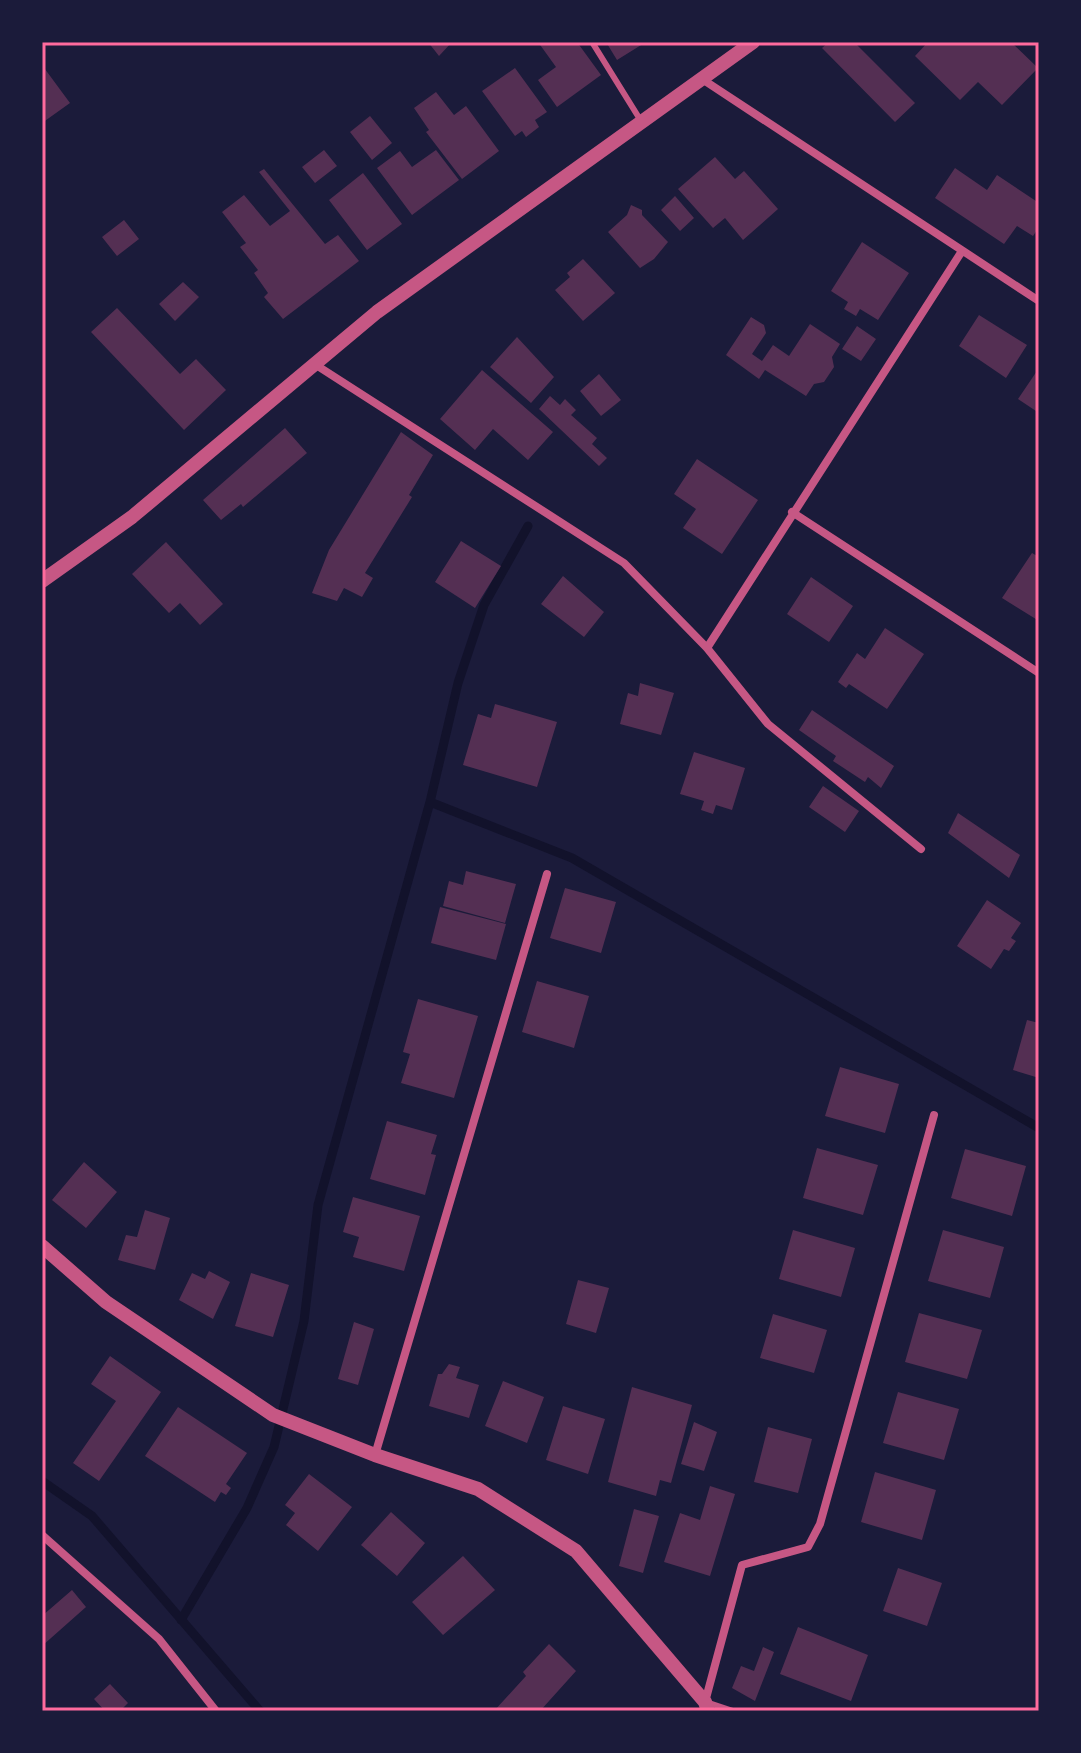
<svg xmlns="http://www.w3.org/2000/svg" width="1081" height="1753" viewBox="0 0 1081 1753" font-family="Barlow,sans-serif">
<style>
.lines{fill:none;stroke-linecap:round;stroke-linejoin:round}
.stream{stroke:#12122b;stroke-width:9}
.building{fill:#542f53}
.service{stroke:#c65784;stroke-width:6}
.minor{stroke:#c65784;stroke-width:8}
.tertiary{stroke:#c65784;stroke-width:14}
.neatline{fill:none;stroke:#ff6b9d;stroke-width:3}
</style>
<rect width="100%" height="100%" fill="#1b1b3a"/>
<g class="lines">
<path class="stream" d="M430,802L572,858L1039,1128
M42,1481L92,1516L260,1711
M181,1620L247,1508L274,1447L304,1321L318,1205L430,802L458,683L484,605L528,526"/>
</g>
<path class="building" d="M428,42H452L439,56Z
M538,42H577L601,75L557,107L538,80L556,67Z
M606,42H646L617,60Z
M829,42H854L915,103L895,122L822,48Z
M928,42H1011L1038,68L1002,105L978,82L960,100L915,56Z
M42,65L70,103L42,123Z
M515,68L547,112L535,120L539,127L526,137L522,131L515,136L482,91Z
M436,92L454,115L466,106L499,151L462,179L426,132L429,130L414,108Z
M370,116L392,143L372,160L350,132Z
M324,150L337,166L315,183L302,167Z
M436,150L459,180L412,215L377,168L400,151L412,167Z
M715,157L735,179L744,171L778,209L743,240L725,218L713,228L678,189Z
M955,168L987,190L997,175L1039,203V227L1033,236L1017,226L1004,244L935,198Z
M264,169L325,244L338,235L359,261L283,319L264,297L268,293L254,273L258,270L240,247L246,243L222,212L244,195L270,226L290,211L259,172Z
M363,173L402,224L367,250L329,200Z
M675,196L694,218L680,231L661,210Z
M631,205L642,210V215L668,242L654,259L640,268L608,232L627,215Z
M124,220L139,239L117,256L102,237Z
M862,242L909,273L878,320L860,309L856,316L844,309L848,302L831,291Z
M583,259L615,293L583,321L555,290L570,277L567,273Z
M183,282L199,297L175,321L159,304Z
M117,308L180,374L196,359L226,390L184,430L91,332Z
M979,315L1027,345L1006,378L959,346Z
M751,317L764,325L766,333L752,354L762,361L773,345L789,356L810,324L840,344L832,357L834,367L824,382L814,384L806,396L765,370L759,379L726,355Z
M857,326L876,339L861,361L842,349Z
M517,337L554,377L531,403L490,367Z
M1039,368V413L1018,399Z
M482,370L553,432L528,460L493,429L475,450L440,419Z
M599,374L621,400L601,416L580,391Z
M550,396L560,405L565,399L576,410L571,415L597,438L592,444L607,458L599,466L539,409Z
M285,428L307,453L243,507L241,504L221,520L203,500Z
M401,432L433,455L409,495L412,497L365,573L373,578L362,597L344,588L337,601L312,593L329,550Z
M697,459L758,500L722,554L683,528L696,509L674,494Z
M461,541L501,566L475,608L435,582Z
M166,542L223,604L200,625L180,603L169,613L132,574Z
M1032,553L1039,557V621L1002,598Z
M563,576L604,612L584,637L541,604Z
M811,577L853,606L829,642L787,614Z
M885,628L924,654L887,709L849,684L846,688L838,682L857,653L865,659Z
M640,683L674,693L661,735L620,724L628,693L638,696Z
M495,704L557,722L537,787L463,765L478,714L491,718Z
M812,710L894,766L881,788L868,777L865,782L833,761L836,756L799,730Z
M694,752L745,768L732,810L716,805L713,814L701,810L704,801L680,794Z
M823,786L859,811L845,832L809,807Z
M958,813L1020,855L1009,878L948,833Z
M466,871L516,884L505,923L443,906L449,881L463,885Z
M565,888L616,902L601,953L550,938Z
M987,900L1021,923L1011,938L1016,941L1009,951L1004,949L991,969L957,946Z
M440,907L506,924L496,960L431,943Z
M537,981L589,996L574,1048L522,1032Z
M418,999L478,1016L454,1098L401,1083L410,1054L403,1052Z
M1027,1020L1039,1023V1078L1013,1070Z
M840,1067L899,1084L885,1133L825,1116Z
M387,1121L437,1135L431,1154L436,1155L425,1195L370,1179Z
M817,1148L878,1165L863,1215L803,1198Z
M965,1149L1026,1166L1012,1216L951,1198Z
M84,1162L117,1192L86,1228L52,1200Z
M353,1197L420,1216L404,1271L353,1257L359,1237L343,1232Z
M145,1210L170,1218L155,1270L118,1260L126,1235L137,1237Z
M793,1230L855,1248L841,1297L779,1279Z
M943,1230L1004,1247L990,1298L928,1281Z
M209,1271L230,1282L213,1319L179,1300L192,1273L205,1279Z
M251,1273L289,1285L273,1337L235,1326Z
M578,1280L609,1288L596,1333L566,1324Z
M919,1313L982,1330L967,1379L905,1362Z
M773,1314L827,1330L814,1373L760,1358Z
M354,1322L374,1329L358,1385L338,1379Z
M110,1356L161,1392L99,1481L73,1463L116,1401L91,1384Z
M449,1364L460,1367L456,1378L479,1385L469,1418L429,1406L438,1374H442Z
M503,1381L544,1397L527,1443L485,1426Z
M632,1387L692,1405L671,1483L660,1480L656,1496L608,1482Z
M898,1392L959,1409L944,1460L883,1443Z
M563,1406L605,1419L588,1474L546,1460Z
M178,1407L247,1453L226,1484L231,1488L226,1495L221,1492L215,1502L145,1456Z
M694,1422L717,1432L704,1471L681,1464Z
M768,1427L812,1439L798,1493L754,1482Z
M875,1472L936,1490L922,1540L861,1522Z
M309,1474L352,1507L318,1551L286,1525L295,1513L285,1505Z
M710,1486L735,1494L710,1576L664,1562L680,1513L700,1520Z
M634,1509L659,1516L643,1573L619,1566Z
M391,1512L425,1543L397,1576L361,1545Z
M463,1556L495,1590L443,1635L412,1602Z
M898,1568L942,1583L927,1626L883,1611Z
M72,1590L86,1607L42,1646V1616Z
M798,1627L868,1655L851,1701L780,1674Z
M549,1644L576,1671L540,1711H494L526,1676L523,1672Z
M763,1647L774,1652L755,1701L732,1688L741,1666L754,1671Z
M110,1684L128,1703L120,1711H105L94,1699Z"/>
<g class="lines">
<path class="service" d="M592,42L641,121
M709,1703L733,1711"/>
<path class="minor" d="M702,79L1039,301
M316,365L624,563L707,648L768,724L921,849
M792,512L1039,673
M707,648L962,251
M375,1455L547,874
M42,1535L159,1639L216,1711
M705,1702L742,1565L808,1547L820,1524L934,1115"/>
<path class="tertiary" d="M42,581L132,517L377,312L753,42
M42,1246L106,1302L273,1415L375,1455L478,1489L576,1551L705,1702L708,1711"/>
</g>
<rect width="1081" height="1753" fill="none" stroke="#1b1b3a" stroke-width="88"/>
<rect x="44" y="44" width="993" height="1665" class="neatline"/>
</svg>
